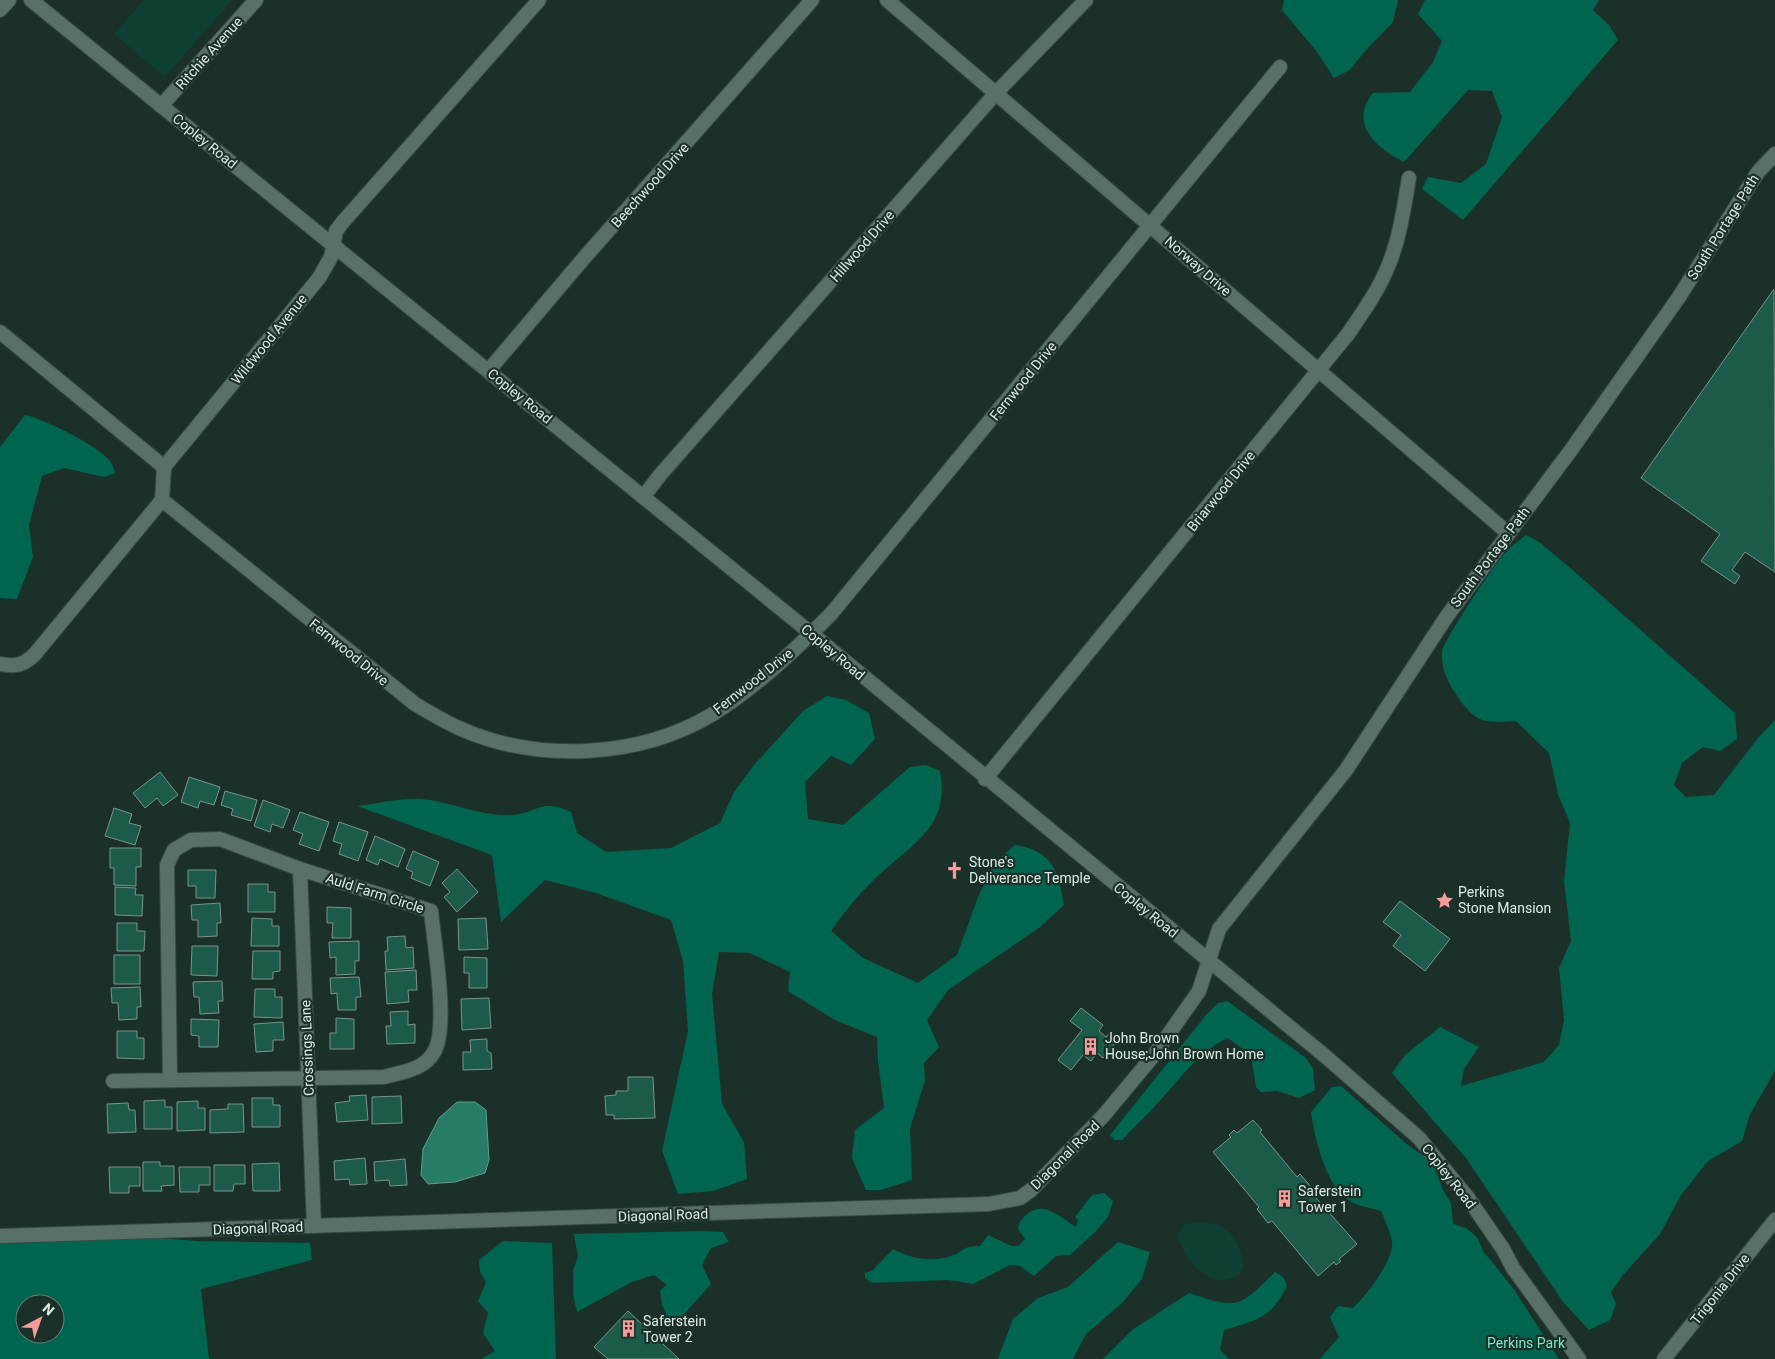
<svg xmlns="http://www.w3.org/2000/svg" width="1775" height="1359" viewBox="0 0 1775 1359" font-family="Roboto,sans-serif">
<style>
.green{fill:#0d4032}
.forest{fill:#00654f;fill-rule:evenodd}
.water{fill:#287c65;stroke:#5f9d8c}
.building{fill:#1c5b4a;stroke:#7b938a}
.lines{fill:none;stroke-linecap:round;stroke-linejoin:round}
.minor-casing{stroke:#384b45;stroke-width:16}
.tertiary-casing{stroke:#384b45;stroke-width:16}
.secondary-casing{stroke:#384b45;stroke-width:16}
.minor{stroke:#597068;stroke-width:14}
.tertiary{stroke:#597068;stroke-width:14}
.secondary{stroke:#597068;stroke-width:14}
.labels{text-anchor:middle;stroke-width:4.5;stroke-linejoin:round;paint-order:stroke}
.street-label{font-size:14px;fill:#deebe6;stroke:#1b3029}
.poi-label{font-size:14px;fill:#deebe6;stroke:#1b3029;text-anchor:start}
.park-label{font-size:14px;fill:#77ebc8;stroke:#1b3029}
</style>
<rect width="100%" height="100%" fill="#1b3029"/>
<path class="green" d="M144,0H232L165,77L114,34Z
M1196,1222C1227,1221 1240,1238 1244,1268C1229,1290 1203,1278 1189,1260C1184,1253 1181,1243 1177,1235L1185,1224Z"/>
<path class="forest" d="M1284,0H1397L1398,1L1393,22L1365,51L1350,70L1334,78L1317,52L1282,10Z
M1425,0H1599L1593,10L1609,25L1618,40L1463,220L1422,189L1428,177L1461,183L1486,164L1502,117L1492,91L1468,90L1404,162C1377,148 1348,124 1373,93L1410,92L1433,62L1442,41L1418,14Z
M25,415C43,418 100,447 111,462C113,465 114,470 115,473L104,477L64,468L42,476L29,525L33,557L17,599L0,598V447Z
M1526,535L1539,542L1569,567L1735,713L1737,739L1720,751L1703,747L1682,763L1674,785L1686,797L1714,795L1758,738L1775,720V1071L1750,1114L1742,1141L1708,1161L1681,1195L1660,1234L1623,1275L1611,1292L1616,1304L1610,1320L1589,1330L1563,1302L1466,1158L1392,1073L1405,1055L1440,1027L1479,1047L1464,1069L1461,1086L1544,1062L1559,1045L1564,1020L1559,968L1571,941L1564,881L1570,823L1558,794L1549,753L1516,721C1486,723 1476,724 1458,697C1448,683 1441,669 1442,652C1443,641 1495,563 1506,552C1511,546 1519,541 1526,535Z
M827,696L846,700L869,713L875,739L851,765L831,756L805,782L808,819L843,825L910,767L926,765L940,771C950,825 915,842 881,873C863,889 844,912 831,931L863,958L918,983L957,955L978,897L994,863L1015,845C1053,851 1058,870 1064,905L1039,928L948,990L927,1020L939,1047L924,1063L925,1081L910,1128L912,1180L881,1190H866L852,1158L855,1130L884,1108L878,1061L877,1037L835,1020L788,991L790,972L750,953L719,952L712,994L722,1104L744,1142L747,1179L713,1191L678,1194L662,1151L688,1031L683,961L671,920L596,893L545,880L501,922L492,855L357,806C376,804 398,798 418,799C449,800 480,817 512,815C538,813 541,798 571,812L577,833L606,852L671,848L720,823L734,792L754,765L803,711Z
M1227,1001L1306,1058L1313,1069L1315,1090L1299,1098L1277,1091L1261,1092L1256,1087L1251,1055L1228,1038C1195,1054 1180,1080 1155,1106C1145,1118 1132,1127 1123,1140H1114L1110,1135L1206,1015L1218,1003Z
M1341,1086L1409,1146L1424,1156L1436,1171L1443,1190L1451,1203L1453,1224L1466,1228L1477,1237L1483,1251L1513,1288L1559,1359H1320L1339,1337L1330,1317L1338,1306L1353,1308C1366,1296 1395,1259 1392,1241C1390,1231 1385,1221 1381,1211C1371,1208 1357,1206 1348,1200C1326,1186 1314,1136 1311,1112L1332,1087Z
M1104,1193L1113,1201L1108,1217L1096,1231L1070,1255L1056,1256L1034,1276L1020,1266L1010,1265L973,1284L948,1280L872,1283L865,1278V1273L872,1271L893,1249C910,1258 932,1263 951,1256C965,1251 962,1246 980,1246L988,1235L1011,1246H1018L1025,1239L1018,1229C1019,1222 1021,1220 1026,1215C1043,1199 1060,1217 1076,1227L1078,1220L1075,1217L1092,1195Z
M702,1231L723,1232L729,1242L711,1248L702,1265L711,1284L679,1320L667,1316L662,1305L660,1290L667,1285L654,1275L632,1282L577,1312L573,1294V1270L578,1257L574,1234Z
M95,1233L197,1241L310,1243L312,1260L201,1289L209,1359H0V1236ZM25,1304H55V1334H25Z
M503,1241L552,1243L556,1359H481L495,1351L483,1333L488,1313L478,1301L486,1282L480,1272L479,1260Z
M1118,1242L1150,1252L1142,1279L1122,1303L1086,1334L1073,1359H998L1013,1319L1038,1298L1068,1287Z
M1275,1272L1283,1277L1287,1285C1273,1318 1256,1320 1224,1330L1220,1350L1229,1359H1103L1132,1330L1189,1293C1238,1310 1240,1307 1275,1272Z"/>
<path class="water" d="M457,1102H475L486,1110L489,1160L485,1173L455,1182L428,1184L421,1175L423,1149L439,1118Z"/>
<path class="building" d="M1774,289L1775,572L1745,552L1732,570L1740,576L1735,584L1701,561L1720,534L1641,478Z
M160,772L178,795L163,806L157,798L145,808L133,793Z
M189,777L220,787L214,805L200,801L198,808L181,802Z
M225,791L257,800L251,821L231,815L233,809L221,805Z
M263,800L290,810L283,828L272,824L270,832L254,826Z
M114,808L132,814L129,823L141,826L135,845L105,836Z
M300,812L329,822L319,851L299,844L303,834L293,830Z
M339,822L368,832L358,861L339,854L342,844L333,841Z
M375,836L405,849L398,867L380,859L378,865L366,860Z
M110,848H141V867H136V886L114,885V868H110Z
M413,851L439,862L430,886L411,878L413,872L406,869Z
M457,869L478,892L457,912L444,897L450,892L442,883Z
M188,870H216L215,898H196V886H188Z
M248,884H268V892H275V912H248Z
M115,887L136,888L135,895H143L142,916L115,915Z
M1400,901L1450,939L1425,971L1393,946L1401,935L1383,922Z
M220,903L221,923H217V936L198,937V920H192L191,905Z
M327,907L351,908V938H332L333,923H327Z
M252,918L272,919V926H279V946H251Z
M486,918L488,949L459,950L458,919Z
M117,923H137V931H145L144,951H117Z
M405,936L406,948L413,947L414,968L386,970L385,951H388L387,937Z
M359,941V961H355V974L336,975V957L330,958L329,942Z
M192,946H218L217,976L191,975Z
M253,951H280V971L273,972V979H252Z
M114,955H140V984H114Z
M464,957L487,958V988H469V973H464Z
M416,970L417,990H408L409,1002L387,1004L385,972Z
M359,977L361,997H356V1010H338L337,993L331,994L330,978Z
M222,981L223,1001H218L219,1013L200,1014L199,997H194L193,982Z
M140,987L141,1007H137V1019L119,1020L118,1003H112L111,988Z
M255,989H275V997H282V1018L254,1017Z
M489,998L491,1028L462,1030L461,999Z
M1081,1008L1103,1025L1099,1031L1106,1037L1110,1032L1118,1039L1103,1058L1097,1053L1091,1061L1083,1055L1071,1070L1058,1060L1082,1030L1070,1021Z
M408,1011V1025L415,1024V1043L387,1044L386,1026H391L390,1012Z
M336,1018L354,1019V1049H330V1033H336Z
M191,1019L219,1020L218,1047H199V1036L191,1035Z
M283,1022L284,1040H273V1051L256,1052L254,1024Z
M117,1031H137V1038H144V1059L117,1058Z
M487,1039V1051L491,1053L492,1069L463,1070V1052H471L470,1040Z
M628,1077H653L655,1118L614,1119V1115H606L605,1096L616,1095V1091H628Z
M366,1095L368,1120L337,1122L335,1103L350,1101L349,1096Z
M401,1096L402,1123L372,1124V1097Z
M252,1098H273V1105H280V1127H252Z
M165,1100V1107H172V1129H144V1101Z
M198,1101V1108H205V1130L177,1131V1102Z
M128,1103L129,1110H135L136,1132L108,1133L107,1104Z
M228,1104H243L244,1132L210,1133V1110L228,1109Z
M1253,1120L1262,1130L1260,1132L1297,1177L1300,1174L1312,1188L1309,1190L1357,1244L1339,1259L1341,1261L1336,1265L1334,1262L1318,1276L1272,1221L1268,1223L1257,1209L1259,1207L1213,1152L1231,1137L1229,1135L1234,1130L1237,1133Z
M365,1158L367,1184L350,1185L349,1179L335,1180L334,1161Z
M405,1159L407,1185L390,1186L389,1180L375,1181L374,1162Z
M143,1162H160V1166H174V1185L161,1186L162,1191H143Z
M279,1163L280,1191H253L252,1164Z
M214,1165H245V1184H234L233,1191H214Z
M109,1167H140V1186H129V1193H110Z
M179,1167H210V1185H199V1192H180Z
M628,1311L679,1359H608L594,1347Z"/>
<g class="lines">
<defs>
<path id="minor" d="M887,0L1508,533
M0,10L9,0
M161,106L256,0
M0,332L164,467
M489,370L584,258L812,0
M643,497L660,475L996,93L1086,0
M162,500L415,704C430,713 445,722 461,729C539,763 640,758 713,714C756,687 795,650 831,614L1280,67
M0,664C16,667 24,665 35,654L162,500L164,467L319,278L331,257L336,231L342,223L539,0
M985,779L1348,334C1363,312 1379,290 1389,264C1400,237 1404,207 1409,178
M300,869L314,1226
M113,1081L384,1077C402,1072 424,1070 434,1052C449,1028 434,942 431,911L300,869L220,839L191,840L174,850L167,865L170,1080
M1664,1359L1775,1220"/>
<path id="tertiary" d="M0,1236L989,1204L1020,1198L1031,1190L1104,1115L1154,1055L1199,991L1219,929L1346,770L1447,616L1571,450L1679,297L1758,172L1775,154"/>
<path id="secondary" d="M31,0L812,634L1325,1056L1419,1138L1468,1198L1503,1249L1513,1268L1579,1359"/>
</defs>
<use href="#minor" class="minor-casing"/>
<use href="#tertiary" class="tertiary-casing"/>
<use href="#secondary" class="secondary-casing"/>
<use href="#minor" class="minor"/>
<use href="#tertiary" class="tertiary"/>
<use href="#secondary" class="secondary"/>
</g>
<defs>
<symbol id="church-bare" viewBox="-9 -9 18 18"><path d="M-1.2-6h2.4v3.5h3.3v2.4h-3.3V6h-2.4V-.1h-3.3v-2.4h3.3Z" fill="#f59b99" stroke="#1b3029" stroke-width="2.5" paint-order="stroke"/></symbol>
<symbol id="sight-bare" viewBox="-9 -9 18 18"><path d="M0-6L1.8-2.2L6-1.7L2.9 1.2L3.7 5.4L0 3.3L-3.7 5.4L-2.9 1.2L-6-1.7L-1.8-2.2Z" fill="#f59b99" stroke="#1b3029" stroke-width="2.5" paint-order="stroke"/></symbol>
<symbol id="building-bare" viewBox="-9 -9 18 18"><path d="M-4-6H4V6H1V3H-1V6H-4ZM-2.5-4.3h1.7v1.8h-1.7ZM.8-4.3h1.7v1.8H.8ZM-2.5-1h1.7V.8h-1.7ZM.8-1h1.7V.8H.8Z" fill="#f59b99" stroke="#1b3029" stroke-width="2.5" paint-order="stroke"/></symbol>
</defs>
<g fill-rule="evenodd">
<use href="#church-bare" x="942" y="858" width="25" height="25"/>
<use href="#sight-bare" x="1432" y="888" width="25" height="25"/>
<use href="#building-bare" x="1078" y="1034" width="25" height="25"/>
<use href="#building-bare" x="1272" y="1186" width="25" height="25"/>
<use href="#building-bare" x="616" y="1316" width="25" height="25"/>
</g>
<g class="labels">
<g class="street-label">
<text transform="translate(209 53) rotate(-48)" y="5">Ritchie Avenue</text>
<text transform="translate(205 141) rotate(39)" y="5">Copley Road</text>
<text transform="translate(650 185) rotate(-48)" y="5">Beechwood Drive</text>
<text transform="translate(1723 227) rotate(-58)" y="5">South Portage Path</text>
<text transform="translate(862 246) rotate(-49)" y="5">Hillwood Drive</text>
<text transform="translate(1198 266) rotate(41)" y="5">Norway Drive</text>
<text transform="translate(269 339) rotate(-51)" y="5">Wildwood Avenue</text>
<text transform="translate(1023 381) rotate(-51)" y="5">Fernwood Drive</text>
<text transform="translate(520 396) rotate(39)" y="5">Copley Road</text>
<text transform="translate(1221 491) rotate(-51)" y="5">Briarwood Drive</text>
<text transform="translate(1490 557) rotate(-53)" y="5">South Portage Path</text>
<text transform="translate(349 652) rotate(39)" y="5">Fernwood Drive</text>
<text transform="translate(833 652) rotate(40)" y="5">Copley Road</text>
<text transform="translate(753 681) rotate(-38)" y="5">Fernwood Drive</text>
<text transform="translate(375 893) rotate(18)" y="5">Auld Farm Circle</text>
<text transform="translate(1146 910) rotate(39)" y="5">Copley Road</text>
<text transform="translate(307 1048) rotate(-92)" y="5">Crossings Lane</text>
<text transform="translate(1065 1155) rotate(-45)" y="5">Diagonal Road</text>
<text transform="translate(1449 1176) rotate(52)" y="5">Copley Road</text>
<text transform="translate(663 1215) rotate(-2)" y="5">Diagonal Road</text>
<text transform="translate(258 1228) rotate(-2)" y="5">Diagonal Road</text>
<text transform="translate(1720 1289) rotate(-52)" y="5">Trigonia Drive</text>
</g>
<g class="poi-label">
<text x="969" y="867">Stone's<tspan x="969" dy="16">Deliverance Temple</tspan></text>
<text x="1458" y="897">Perkins<tspan x="1458" dy="16">Stone Mansion</tspan></text>
<text x="1105" y="1043">John Brown<tspan x="1105" dy="16">House;John Brown Home</tspan></text>
<text x="1298" y="1196">Saferstein<tspan x="1298" dy="16">Tower 1</tspan></text>
<text x="643" y="1326">Saferstein<tspan x="643" dy="16">Tower 2</tspan></text>
</g>
<g class="park-label">
<text x="1526" y="1348">Perkins Park</text>
</g>
</g>
<g transform="translate(40 1319) rotate(41)"><circle r="24" fill="#1b3029" stroke="#697b75"/>
<path d="M0-4L9 19L0 12L-9 19Z" fill="#f59b99"/>
<text y="-8" font-size="14" font-weight="bold" text-anchor="middle" fill="#deebe6">N</text>
</g>
</svg>
